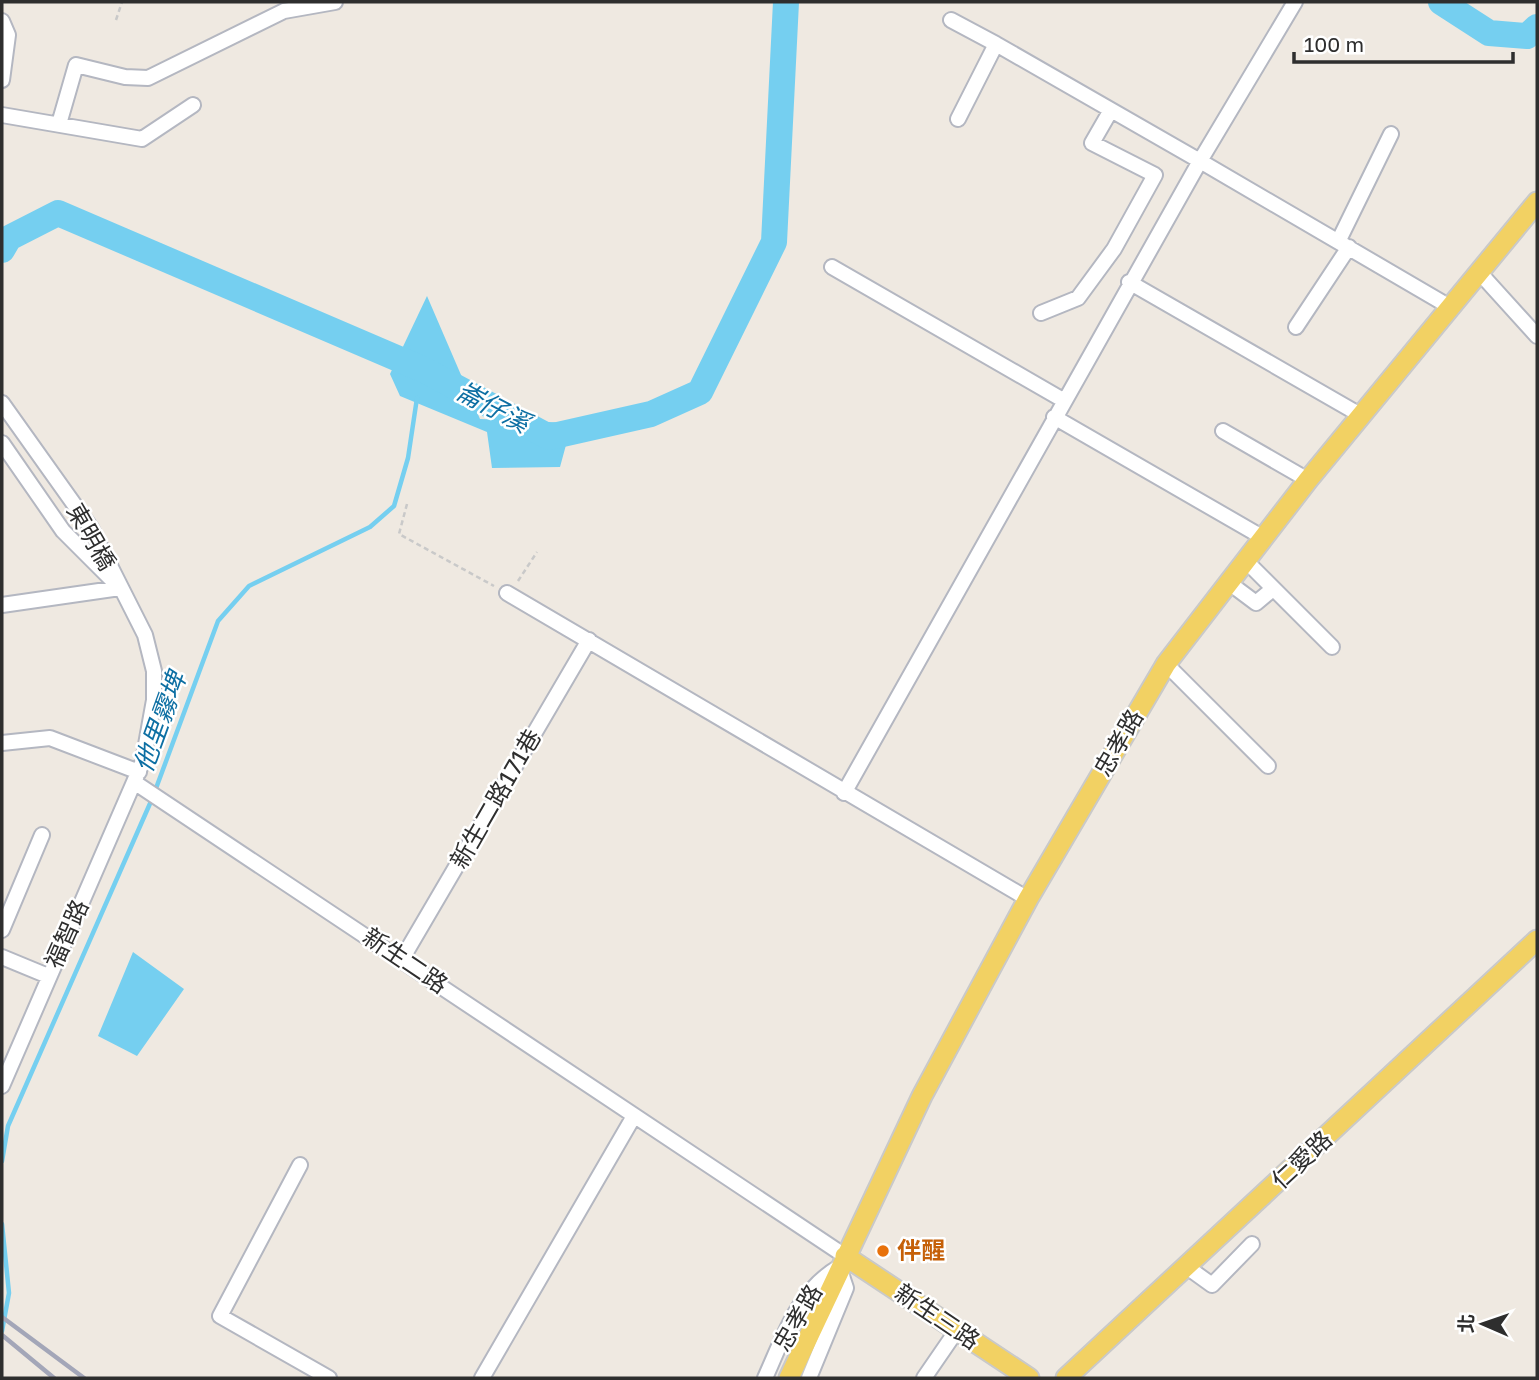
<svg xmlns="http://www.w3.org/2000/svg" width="1539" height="1380" viewBox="0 0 1539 1380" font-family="'Golos Text','Noto Sans TC',sans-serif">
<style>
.water{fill:#75cff0}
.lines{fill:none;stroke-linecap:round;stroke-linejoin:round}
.stream{stroke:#75cff0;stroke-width:4.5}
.river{stroke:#75cff0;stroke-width:26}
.minor-casing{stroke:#b4b7c1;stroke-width:18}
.major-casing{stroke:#c9c9c9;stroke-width:23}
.path{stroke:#c9c9c9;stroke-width:2.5;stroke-dasharray:5 3.5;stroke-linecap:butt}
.minor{stroke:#fff;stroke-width:14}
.major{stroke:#f2d163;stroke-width:19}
.rail{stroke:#a3a6b8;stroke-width:4.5}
.food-dot{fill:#e8710a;stroke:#fff;stroke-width:2.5}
.labels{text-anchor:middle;stroke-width:5;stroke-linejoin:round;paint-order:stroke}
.street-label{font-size:24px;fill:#2e2e2e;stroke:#fff}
.food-label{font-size:24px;font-weight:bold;fill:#c56008;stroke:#fff;text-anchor:start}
.water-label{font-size:26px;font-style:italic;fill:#0d6fa3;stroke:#fff}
</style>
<rect width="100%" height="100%" fill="#efe9e1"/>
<path class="water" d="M427,296L480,419L572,423L560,467L492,468L487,432L400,396L390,374Z
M133,952L184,989L137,1056L98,1036Z"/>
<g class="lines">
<path class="stream" d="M155,791L218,621L249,586L370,527L394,506L408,458L417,398
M2,1161L8,1126L152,799
M2,1224L9,1293L2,1331"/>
<path class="river" d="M1441,2L1489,33L1527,36L1537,27
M2,250L9,238L58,213L422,369L549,437L651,414L700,392L774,242L786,2"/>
<defs>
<path id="minor" d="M951,20L996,44
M2,21L8,35L2,80
M2,115L142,139L193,105
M958,119L996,44L1200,161L1295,2
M59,124L76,65L125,77L148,78L284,11L335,2
M1339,240L1391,134
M832,267L1063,400
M1479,272L1537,336
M1129,282L1362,416
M1041,313L1078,298L1114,249L1155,175L1092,143L1111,110
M1296,327L1349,247
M2,403L91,528L145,635L154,671V700L143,761L134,782L845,1256
M1054,417L1262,537
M1223,431L1308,480
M2,443L63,531L111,579
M1245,560L1332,647
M1228,582L1256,603L1268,593
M507,593L1028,899
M2,605L120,588
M1166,664L1268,766
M2,743L50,738L139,772
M844,793L1200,161L1450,307
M2,930L42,835
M2,957L48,976
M402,959L589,640
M2,1086L134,782
M300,1165L220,1316L329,1378
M1187,1267L1212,1285L1252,1244
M482,1378L634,1116
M765,1378C784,1336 798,1291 839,1267L846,1288L809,1378
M924,1378L957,1330"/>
<path id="major" d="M845,1256L1029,1378
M789,1378L922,1096L1028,899L1166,664L1308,480L1537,202
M1066,1378L1537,940"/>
</defs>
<use href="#minor" class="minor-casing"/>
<use href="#major" class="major-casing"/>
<path class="path" d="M116,20L122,2
M407,504L399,534L494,586
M518,581L537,552"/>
<use href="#minor" class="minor"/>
<use href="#major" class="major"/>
<path class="rail" d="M2,1317L84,1378
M2,1335L54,1378"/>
</g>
<circle class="food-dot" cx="883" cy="1251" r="7"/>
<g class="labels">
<g class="street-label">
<text transform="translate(91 537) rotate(60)" y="8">東明橋</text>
<text transform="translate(1119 743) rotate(-60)" y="8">忠孝路</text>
<text transform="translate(496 799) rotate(-60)" y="8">新生二路171巷</text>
<text transform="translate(67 934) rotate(-66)" y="8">福智路</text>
<text transform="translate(405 961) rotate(34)" y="8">新生二路</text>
<text transform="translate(1302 1160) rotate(-43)" y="8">仁愛路</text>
<text transform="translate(937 1317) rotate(34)" y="8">新生三路</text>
<text transform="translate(798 1318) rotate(-60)" y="8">忠孝路</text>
</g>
<g class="food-label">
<text x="897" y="1259">伴醒</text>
</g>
<g class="water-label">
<text transform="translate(493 407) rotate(28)" y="9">崙仔溪</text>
<text transform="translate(160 722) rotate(-70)" y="9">他里霧埤</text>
</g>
</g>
<rect width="1539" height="1380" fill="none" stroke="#2e2e2e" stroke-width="7"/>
<g transform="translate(1483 1324) rotate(272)" stroke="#ffffff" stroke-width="5" paint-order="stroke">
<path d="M0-5L12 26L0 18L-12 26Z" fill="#2e2e2e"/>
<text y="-10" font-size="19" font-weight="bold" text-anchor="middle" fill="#2e2e2e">北</text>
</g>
<path d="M1294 52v10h219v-10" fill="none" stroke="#2e2e2e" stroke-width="3.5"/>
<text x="1304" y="52" font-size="21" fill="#2e2e2e" stroke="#ffffff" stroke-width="5" paint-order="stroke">100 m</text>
</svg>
